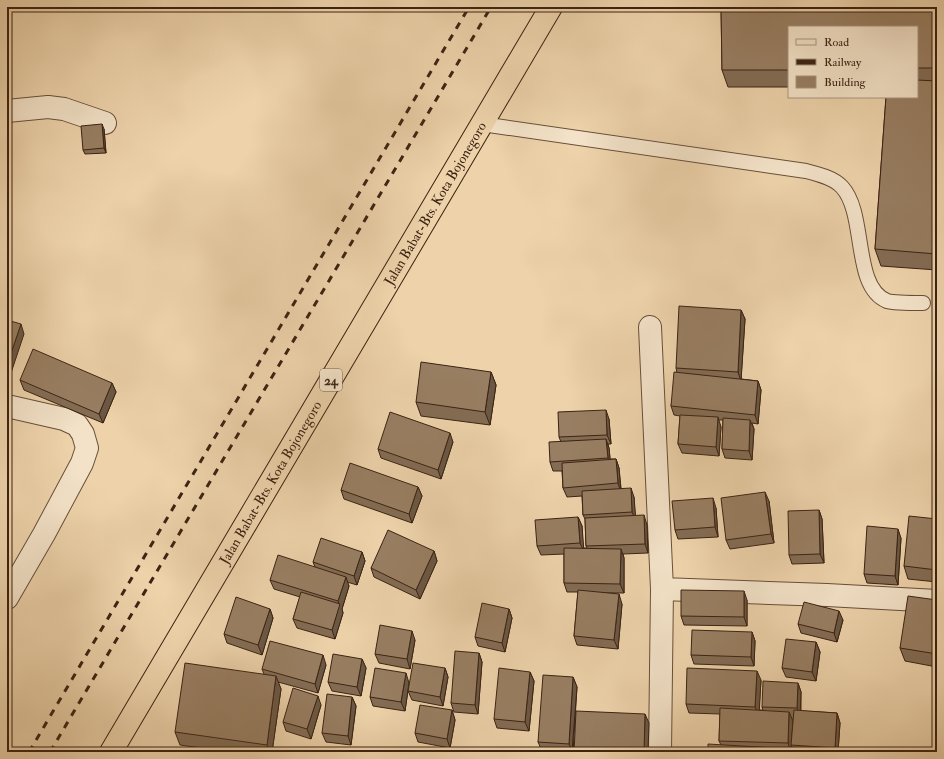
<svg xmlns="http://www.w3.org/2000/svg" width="944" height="759" viewBox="0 0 944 759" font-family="'IM FELL Double Pica',serif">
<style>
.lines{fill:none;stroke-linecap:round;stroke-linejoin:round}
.lane-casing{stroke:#684f39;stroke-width:16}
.street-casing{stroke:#684f39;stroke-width:24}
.highway-casing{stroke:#3c2313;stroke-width:24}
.lane{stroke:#f3e2c8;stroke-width:14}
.street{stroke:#f3e2c8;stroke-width:22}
.highway{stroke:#edd2aa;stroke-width:22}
.rail{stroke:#3c2313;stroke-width:3;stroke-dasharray:7 7;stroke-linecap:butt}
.wall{fill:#836c54;stroke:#3c2313}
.shaded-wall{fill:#6a5845;stroke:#3c2313}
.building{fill:#987e62;stroke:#3c2313}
.labels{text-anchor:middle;stroke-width:3;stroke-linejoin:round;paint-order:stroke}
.shield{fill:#f3e2c8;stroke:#735c49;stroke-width:1}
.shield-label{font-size:13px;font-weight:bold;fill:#3c2313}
.street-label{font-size:14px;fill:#3c2313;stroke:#f3e2c8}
</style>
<rect width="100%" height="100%" fill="#edd2aa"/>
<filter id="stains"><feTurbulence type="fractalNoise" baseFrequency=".005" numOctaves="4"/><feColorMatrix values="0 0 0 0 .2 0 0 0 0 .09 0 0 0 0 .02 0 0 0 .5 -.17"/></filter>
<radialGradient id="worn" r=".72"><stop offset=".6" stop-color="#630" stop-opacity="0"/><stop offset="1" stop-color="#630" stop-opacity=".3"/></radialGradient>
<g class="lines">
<defs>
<path id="lane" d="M482,124L806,171C818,174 834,178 842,187C867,214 852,287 887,301C894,303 915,303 923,303"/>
<path id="street" d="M7,111L48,107L64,109L105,123
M650,327L662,589L660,752
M7,406L64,419L77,425L83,434L87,448L82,463L44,534L7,598
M662,589L827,595L937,601"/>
<g id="highway">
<path id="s1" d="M111,752L551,7"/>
</g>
</defs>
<use href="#lane" class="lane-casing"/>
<use href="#street" class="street-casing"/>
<use href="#highway" class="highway-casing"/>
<use href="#lane" class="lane"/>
<use href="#street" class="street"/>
<use href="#highway" class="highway"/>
<path class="rail" d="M29,752L469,7
M50,752L491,7"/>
</g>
<path class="wall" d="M721,7H937V270L881,266L875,249L886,97H917V27H789V87H728L722,70Z
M104,129L106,153L85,154L83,150Z
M741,310L745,319L741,379L758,381L761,390L758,424L752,423L754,429L752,460L725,458L722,449L723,420H718L721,427L719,456L682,453L678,444L680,416L674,415L671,406L677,373L676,368Z
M491,372L496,385L490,425L421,416L416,402Z
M20,380L112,383L116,392L103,423L24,390Z
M609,419L611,444H608L609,448L610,459H616L619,468L621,488L634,497L635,516L647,525L648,553L623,554L624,558V593H601L622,604L618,649L577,645L574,636L578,592H567L564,583V554L541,555L537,546L578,517L582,526L583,548H587L586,546L585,519L583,515L582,496L567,497L563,488L562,471H553L550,462L561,442L559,437Z
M453,442L441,479L381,458L378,449Z
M418,487L422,496L412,523L344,499L341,490Z
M769,501L774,543L730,549L726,540Z
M716,508L718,537L678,539L675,530Z
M819,510L822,519L824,563L792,564L789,555Z
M937,519V582L908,579L904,566Z
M901,538L898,585L867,583L864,574Z
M434,551L437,561L420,599L374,577L371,568Z
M362,552L365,561L357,585L347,582L349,586L342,609L343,613L335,639L297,628L293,619L300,597L274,589L270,580L315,567L313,562Z
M747,600V626L684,625L681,616Z
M937,600V667L905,661L900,648Z
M270,609L273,618L262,655L227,643L224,634Z
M509,609L512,618L505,652L478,646L475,637Z
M843,620L837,642L801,633L798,624Z
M752,632L755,641L754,666L694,664L691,655Z
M415,640L410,669L379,663L375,654Z
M816,642L820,652L816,681L786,677L782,668Z
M479,653L482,662L478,714L454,712L451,703Z
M362,659L366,668L361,696L332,691L328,682Z
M326,665L318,693L278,682L281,689L272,752H229L180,745L175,732L264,674L262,669Z
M445,668L448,677L443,706L412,700L408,691Z
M530,672L534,681L529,731L497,728L494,719Z
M573,677L577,687L573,752L542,751L538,742Z
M761,680L759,710H763L762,707L798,683L801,692V711L837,713L840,723L838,752H794L791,745V752H708L721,745L719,741L720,714L689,713L686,704Z
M409,683L405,711L373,706L370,697Z
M352,697L356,706L351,745L326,742L322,733Z
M321,705L311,739L286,731L283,722Z
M452,710L455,720L450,748L418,742L415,733Z"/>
<path class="shaded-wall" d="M102,124L104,129L106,153L104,148Z
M741,310L745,319L741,381L738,372Z
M21,324L24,334L7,385V365Z
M491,372L496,385L490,425L485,412Z
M758,381L761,390L758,424L755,415Z
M112,383L116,392L103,423L99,414Z
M606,410L609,419L611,444L607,435Z
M718,417L721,427L719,456L716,447Z
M750,420L754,429L752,460L749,451Z
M450,433L453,442L441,479L438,470Z
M606,439L609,448L611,468L608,458Z
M616,459L619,468L621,493L618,483Z
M418,487L422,496L412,523L409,514Z
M631,488L634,497L636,521L632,512Z
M765,492L769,501L774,543L771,534Z
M713,498L716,508L718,537L715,527Z
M819,510L822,519L824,563L820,554Z
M644,515L647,525L648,553L645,544Z
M578,517L582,526L584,552L580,543Z
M898,529L901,538L898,585L895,576Z
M621,549L624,558V593L620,584Z
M434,551L437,561L420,599L416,590Z
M362,552L365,561L357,585L354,576Z
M346,577L349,586L342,609L343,613L335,639L332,630L339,605L338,601Z
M744,591L747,600V626L744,617Z
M619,594L622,604L618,649L614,640Z
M270,609L273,618L262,655L258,645Z
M509,609L512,618L505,652L502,643Z
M839,611L843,620L837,642L834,633Z
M412,631L415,640L410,669L407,659Z
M752,632L755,641L754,666L751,657Z
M816,642L820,652L816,681L812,672Z
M479,653L482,662L478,714L475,705Z
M323,655L326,665L318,693L315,684Z
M362,659L366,668L361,696L357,687Z
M445,668L448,677L443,706L440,697Z
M757,671L761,680L759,716L755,707Z
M530,672L534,681L529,731L525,722Z
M406,673L409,683L405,711L401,702Z
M276,676L281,689L272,752H269L267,745Z
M573,677L577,687L572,752L569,744Z
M798,683L801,692L800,718L797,708Z
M318,696L321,705L311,739L307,729Z
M352,697L356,706L351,745L348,736Z
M452,710L455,720L450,748L447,739Z
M789,712L793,721L791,752L788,743Z
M837,713L840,723L838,752H836L835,748Z
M645,714L649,723L648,752H644Z"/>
<path class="building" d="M721,7H937V68H917V27H789V70H722Z
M917,80L937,81V254L875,249L886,97H917Z
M102,124L104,148L83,150L81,126Z
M679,306L741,310L738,372L676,368Z
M7,320L21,324L7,365Z
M33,349L112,383L99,414L20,380Z
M421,362L491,372L485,412L416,402Z
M674,372L758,381L755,415L671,406Z
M606,410L607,435L559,437L558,412Z
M390,412L450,433L438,470L378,449Z
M680,415L718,417L716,447L678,444Z
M723,418L750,420L749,451L722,449Z
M606,439L608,458L550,462L549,442Z
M616,459L618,483L563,488L562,463Z
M350,463L418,487L409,514L341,490Z
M631,488L632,512L583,515L582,491Z
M765,492L771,534L726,540L721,498Z
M713,498L715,527L675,530L672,501Z
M819,510L820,554L789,555L788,511Z
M644,515L645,544L586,546L585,518Z
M909,516L937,519V570L904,566Z
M578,517L580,543L537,546L535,520Z
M867,526L898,529L895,576L864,574Z
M388,530L434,551L416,590L371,568Z
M321,538L362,552L354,576L313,562Z
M564,548L621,549L620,584L564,583Z
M278,555L346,577L338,601L270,580Z
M578,590L619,594L614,640L574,636Z
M681,590L744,591V617L681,616Z
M301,592L340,604L332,630L293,619Z
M908,596L937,600V654L900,648Z
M236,597L270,609L258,645L224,634Z
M804,602L839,611L834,633L798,624Z
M482,603L509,609L502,643L475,637Z
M380,625L412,631L407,659L375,654Z
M692,630L752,632L751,657L691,655Z
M786,639L816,642L812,672L782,668Z
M270,641L323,655L315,684L262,669Z
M455,651L479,653L475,705L451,703Z
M333,654L362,659L357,687L328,682Z
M185,663L276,676L267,745L175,732Z
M413,663L445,668L440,697L408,691Z
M375,668L406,673L401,702L370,697Z
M499,668L530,672L525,722L494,719Z
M687,668L757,671L755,707L686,704Z
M543,675L573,677L569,744L538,742Z
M763,681L798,683L797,708L762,707Z
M293,688L318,696L307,729L283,722Z
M327,694L352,697L348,736L322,733Z
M420,705L452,710L447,739L415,733Z
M720,708L789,712L788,743L719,741Z
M794,710L837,713L835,748L791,745Z
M576,711L645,714L644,752H574Z
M708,744L775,748V752H708Z"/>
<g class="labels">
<rect class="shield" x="320" y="369" width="22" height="22" rx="3"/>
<g class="shield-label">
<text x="331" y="385">24</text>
</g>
<g class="street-label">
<text dy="5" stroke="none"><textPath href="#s1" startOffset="637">Jalan Babat-Bts. Kota Bojonegoro</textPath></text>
<text dy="5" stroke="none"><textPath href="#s1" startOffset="313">Jalan Babat-Bts. Kota Bojonegoro</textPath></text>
</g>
</g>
<rect width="944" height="759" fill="none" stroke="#edd2aa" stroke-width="24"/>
<rect x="8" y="8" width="928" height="743" fill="none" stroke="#3c2313" stroke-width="2"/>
<rect x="12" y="12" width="920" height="735" fill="none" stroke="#3c2313"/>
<rect x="788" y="26" width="130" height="72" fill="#f3e2c8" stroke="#aa9680"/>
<rect x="796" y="39" width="20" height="6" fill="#f3e2c8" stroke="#aa9680"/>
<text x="824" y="46" font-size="12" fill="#3c2313">Road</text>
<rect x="796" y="59" width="20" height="6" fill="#3c2313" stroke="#aa9680"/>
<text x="824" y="66" font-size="12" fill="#3c2313">Railway</text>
<rect x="796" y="76" width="20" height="12" fill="#987e62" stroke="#aa9680"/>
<text x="824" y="86" font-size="12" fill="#3c2313">Building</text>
<rect width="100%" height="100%" filter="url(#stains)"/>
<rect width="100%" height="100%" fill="url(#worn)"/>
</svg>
